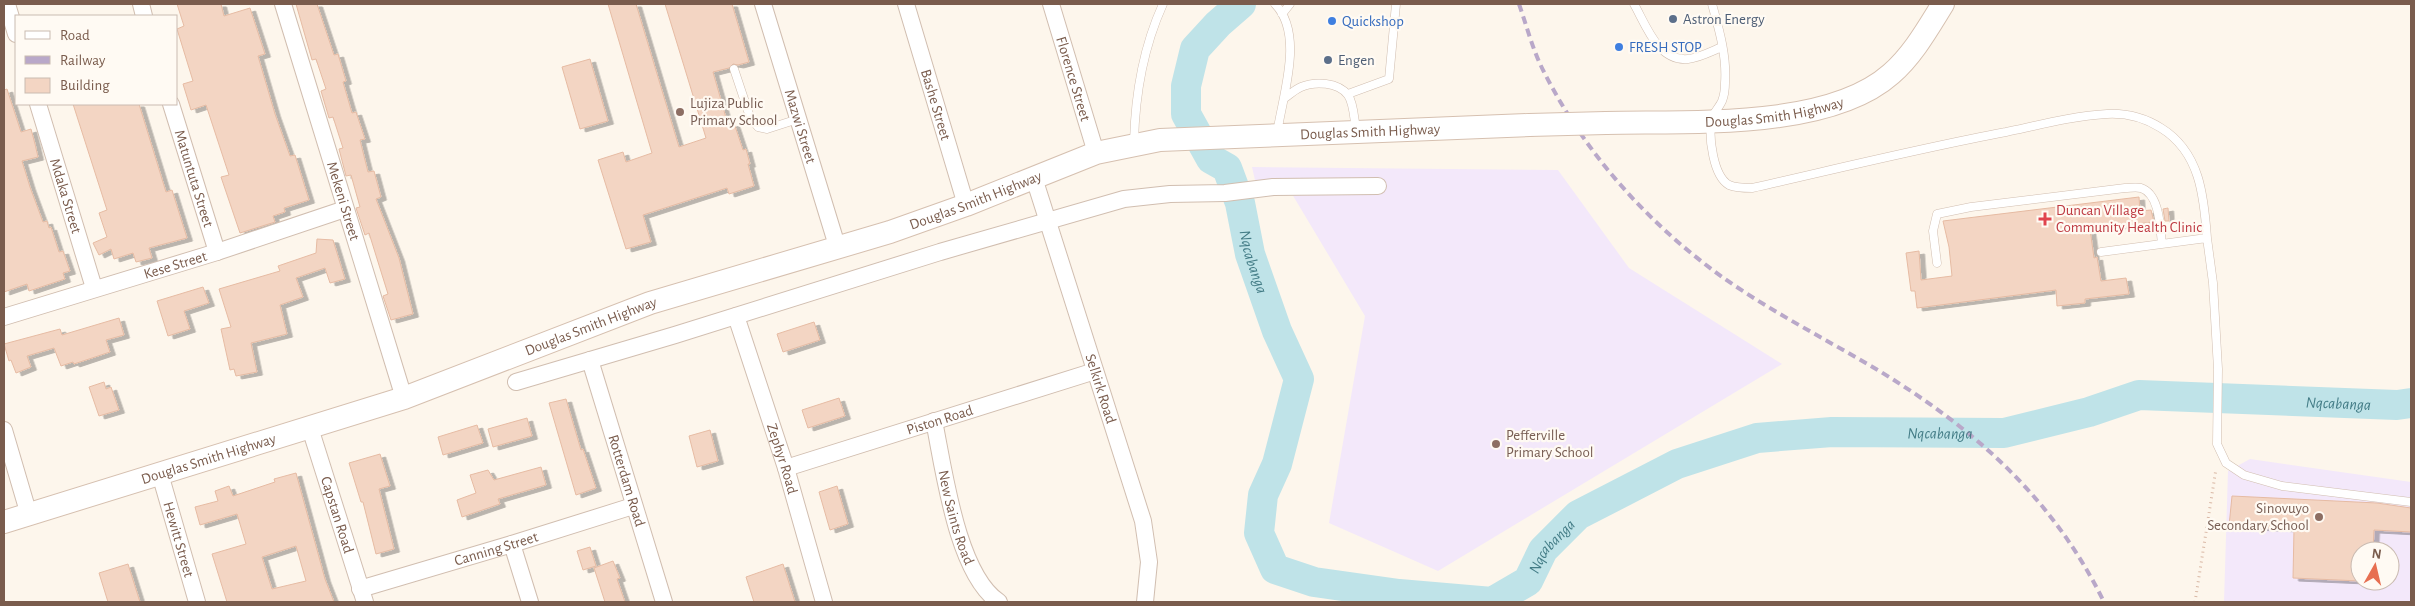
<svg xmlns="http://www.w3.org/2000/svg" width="2415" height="606" viewBox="0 0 2415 606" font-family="'Alegreya Sans',sans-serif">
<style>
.education{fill:#f3e8fa;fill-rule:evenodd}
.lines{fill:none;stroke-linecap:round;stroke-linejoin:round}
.river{stroke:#bfe3e8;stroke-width:30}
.building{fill:#f3d5c3;stroke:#e6bba3;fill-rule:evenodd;filter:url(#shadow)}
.lane-casing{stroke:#d1beb0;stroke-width:9}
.street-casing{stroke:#d1beb0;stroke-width:18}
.secondary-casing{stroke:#d6c0b0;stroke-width:24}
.path{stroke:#d9b8a5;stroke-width:3;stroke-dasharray:1 4;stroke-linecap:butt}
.lane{stroke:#fff;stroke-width:8}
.street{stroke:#fff;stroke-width:16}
.secondary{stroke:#fff;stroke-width:22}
.rail{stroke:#b9a8c9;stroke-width:4;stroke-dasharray:8 5;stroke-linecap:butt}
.secondary-bridge-casing{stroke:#d6c0b0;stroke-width:24;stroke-linecap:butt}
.secondary-bridge{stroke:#fff;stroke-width:22}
.service-dot{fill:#5c6f8a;stroke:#fffaf3;stroke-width:2}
.shop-dot{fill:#3f7fe0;stroke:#fffaf3;stroke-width:2}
.education-dot{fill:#8d6e63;stroke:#fffaf3;stroke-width:2}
.health-dot{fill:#e0444e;stroke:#fffaf3;stroke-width:2}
.labels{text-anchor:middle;stroke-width:4.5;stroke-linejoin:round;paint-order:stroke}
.service-label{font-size:15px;fill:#4e5e75;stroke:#fffaf3;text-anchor:start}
.shop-label{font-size:15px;fill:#366cbe;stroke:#fffaf3;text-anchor:start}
.street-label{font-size:15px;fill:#7a5c4d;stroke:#fffaf3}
.education-label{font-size:15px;fill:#785e54;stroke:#fffaf3;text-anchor:start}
.health-label{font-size:15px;fill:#be3a42;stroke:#fffaf3;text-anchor:start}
.water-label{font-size:16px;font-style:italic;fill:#437c86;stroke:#fffaf3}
</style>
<defs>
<filter id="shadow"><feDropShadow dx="5.5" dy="3" stdDeviation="0" flood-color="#0004"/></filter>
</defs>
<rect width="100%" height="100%" fill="#fdf6ec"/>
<path class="education" d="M1252,167L1558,170L1629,268L1782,364L1438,571L1329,523L1365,316L1292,194L1257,189Z
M2250,459L2411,482V602H2224L2228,471ZM2360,551H2390V581H2360Z"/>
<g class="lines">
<path class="river" id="s1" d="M1241,4L1218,24L1195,49L1186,86V114L1211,159L1227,168L1240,203L1250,254L1277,331L1299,379L1277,464L1263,495L1259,533L1275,569L1314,582L1399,594L1492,602L1528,581L1543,550L1578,515L1677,464L1757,438L1832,432L2004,433L2089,412L2139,395L2397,405L2411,403"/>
</g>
<path class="building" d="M177,4H221L224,16L250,8L265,54L258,56L275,114L290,156L295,155L309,200L284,208L285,212L273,216L275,222L240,233L221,177L229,175L206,105L191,110L183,84L193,81L177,29L184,26Z
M296,4H317L334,55L338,54L346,81L343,82L352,113L356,112L365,139L360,140L368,172L374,171L381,197L376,199L399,258L413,314L391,320L383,296L388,294L369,233L365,235L356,208L360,207L351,175L346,176L339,149L343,148L333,117L329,118L321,91L326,89L316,59L312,60Z
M608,4H636L679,147L706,138L665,4H732L749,62L738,65L733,64L729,68L713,72L728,125L734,123L743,150L746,149L750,164H748L754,186L729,194L727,188L643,215L651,242L626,249L598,160L623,152L626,162L652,153Z
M590,59L608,121L580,129L562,67Z
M7,89L21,132L31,129L35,144L38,157L22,161L30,187L43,222L47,221L49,228L51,227L59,252L63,251L70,271L63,273L65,279L29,291L27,284L4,292V90Z
M73,104H139L166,192L172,190L187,238L149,248L152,258L136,262L133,253L114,259L111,249L99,255L93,243L107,237L99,213L107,210Z
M2139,197L2140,211L2151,210L2154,222L2090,229L2094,258L2097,257L2101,281L2126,278L2129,294L2085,299V303L2057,306L2056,290L1917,308L1915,291H1911L1906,253L1919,251L1921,280L1952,276L1949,247L1943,221Z
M2168,208L2169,221H2165L2163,209Z
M317,239L333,240L345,279L330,283L325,268L296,278L303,297L280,305L287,334L251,343L257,372L236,376L234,369L230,370L221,329L231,327L219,289L280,271L278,266L316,253Z
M203,287L209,303L184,311L190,329L168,336L157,301Z
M119,318L124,335L106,340L110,352L74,364L73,362L61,366L54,348L27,356L31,367L16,373L11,360L9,361L4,344L60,329L62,335Z
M814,322L820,340L783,352L777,334Z
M104,382L106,389L111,387L119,410L99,416L89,387Z
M839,398L845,416L808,428L802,410Z
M566,399L581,450L583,449L596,488L576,495L549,403Z
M527,418L532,436L493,447L488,429Z
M477,425L483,443L443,455L438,437Z
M710,430L718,461L697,467L689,436Z
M380,454L390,486L379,489L394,549L376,554L363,502H361L349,463Z
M541,467L546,485L498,499L500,504L462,517L457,500L476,493L470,475L488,470L494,480Z
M296,473L325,579L334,602H227L212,554L246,544L237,514L200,525L195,507L218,501L215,491L229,486L233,496L275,482L274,479ZM296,546L306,581L272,589L262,557Z
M837,486L848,524L830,530L819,492Z
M2232,496L2377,503L2411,508V532L2374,530L2373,551H2360V581L2293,578L2294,529L2229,526Z
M590,547L596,566L583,570L577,551Z
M613,561L620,578L617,579L625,602H605L594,568Z
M128,564L140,602H108L99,573Z
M783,564L795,602H754L746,577Z"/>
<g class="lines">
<defs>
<path id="lane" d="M1275,4C1305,35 1282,97 1277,134
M1634,4C1646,25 1658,62 1688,59C1699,58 1712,51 1722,47
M1712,4C1719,29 1727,56 1725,83C1725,89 1724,96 1722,101C1719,108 1712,114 1711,121C1709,138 1713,176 1729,185C1736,188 1744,188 1752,188C1836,169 1921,148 2006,132C2039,125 2073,116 2107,114C2126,113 2145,118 2161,128C2200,152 2204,196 2207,238L2101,252
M1282,14L1290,4
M734,69L750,117L758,127L767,129L798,119
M1348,94L1389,79L1396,4
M1285,98C1290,94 1296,89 1301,87C1315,81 1338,82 1348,95C1354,104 1354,119 1356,129
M1134,143C1135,95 1143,48 1163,4
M2207,238L2213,283L2218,369L2217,444L2226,463L2244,475L2282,486L2411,502
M1937,263L1933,231L1937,214L1971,207L2125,188C2130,188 2136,187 2141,188C2160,194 2160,228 2162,244"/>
<g id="street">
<path d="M7,4L16,34"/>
<path d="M141,4L144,16"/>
<path id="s2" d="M283,4L404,398"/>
<path id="s3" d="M763,4L838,249"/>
<path id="s4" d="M906,4L966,205"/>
<path id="s5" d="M1051,4L1096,153"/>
<path id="s6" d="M38,104L94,288"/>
<path id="s7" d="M171,104L217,252"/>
<path id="s8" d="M1034,178L1143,521L1149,562L1145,602"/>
<path id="s9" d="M736,316L786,468L824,602"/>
<path id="s10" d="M4,317L217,252L345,209"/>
<path id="s11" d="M590,360L664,602"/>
<path d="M516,382L675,335L940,252L1124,199L1170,194L1225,193L1273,187L1378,186"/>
<path id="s12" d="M934,421C944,470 957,574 999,602"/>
<path id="s13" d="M310,428L365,602"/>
<path d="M4,430L29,515"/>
<path id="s14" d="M786,468L1095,371"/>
<path id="s15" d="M160,474L197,602"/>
<path d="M512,544L530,602"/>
<path id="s16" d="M360,589L512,544L633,506"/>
</g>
<g id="secondary">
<path id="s17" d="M1606,123C1688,121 1828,130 1891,74C1913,55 1928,28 1943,4"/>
<path id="s18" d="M4,522L404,398L650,303L890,232L966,205L1096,153L1160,140L1529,125"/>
</g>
</defs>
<use href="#lane" class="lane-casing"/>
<use href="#street" class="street-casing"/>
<use href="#secondary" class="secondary-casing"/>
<path class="path" d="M2195,602L2216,469"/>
<use href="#lane" class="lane"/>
<use href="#street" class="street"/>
<use href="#secondary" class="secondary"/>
<path class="rail" d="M1519,4C1527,27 1533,51 1544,72C1584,151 1643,218 1714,271C1764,308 1822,337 1876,369C1974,428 2053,498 2104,602"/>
<defs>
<path id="secondary-bridge" d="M1529,125L1606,123"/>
</defs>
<use href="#secondary-bridge" class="secondary-bridge-casing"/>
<use href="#secondary-bridge" class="secondary-bridge"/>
</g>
<g class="service-dot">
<circle cx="1673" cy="19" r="5"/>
<circle cx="1328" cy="60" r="5"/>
</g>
<g class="shop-dot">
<circle cx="1332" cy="21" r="5"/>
<circle cx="1619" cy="47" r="5"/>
</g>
<g class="education-dot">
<circle cx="680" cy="112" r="5"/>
<circle cx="1496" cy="444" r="5"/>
<circle cx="2319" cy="517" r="5"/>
</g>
<path class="health-dot" d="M2042.5 211.5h5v5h5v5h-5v5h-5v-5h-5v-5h5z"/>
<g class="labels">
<g class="service-label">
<text x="1683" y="24">Astron Energy</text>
<text x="1338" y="65">Engen</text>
</g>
<g class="shop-label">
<text x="1342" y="26">Quickshop</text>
<text x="1629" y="52">FRESH STOP</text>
</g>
<g class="street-label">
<text dy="5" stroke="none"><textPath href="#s5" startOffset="78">Florence Street</textPath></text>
<text dy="5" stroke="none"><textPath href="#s4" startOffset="105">Bashe Street</textPath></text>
<text dy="5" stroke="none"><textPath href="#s17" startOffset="169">Douglas Smith Highway</textPath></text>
<text dy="5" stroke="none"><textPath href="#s3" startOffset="128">Mazwi Street</textPath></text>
<text dy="5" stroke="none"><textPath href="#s18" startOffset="1429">Douglas Smith Highway</textPath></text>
<text dy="5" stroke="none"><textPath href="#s7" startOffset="78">Matuntuta Street</textPath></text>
<text dy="5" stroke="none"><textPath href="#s6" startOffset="96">Mdaka Street</textPath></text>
<text dy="5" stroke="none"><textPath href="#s18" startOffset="1024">Douglas Smith Highway</textPath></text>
<text dy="5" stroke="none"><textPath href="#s2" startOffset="206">Mekeni Street</textPath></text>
<text dy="5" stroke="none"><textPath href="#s10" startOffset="179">Kese Street</textPath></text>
<text dy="5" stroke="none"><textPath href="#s18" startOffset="619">Douglas Smith Highway</textPath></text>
<text dy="5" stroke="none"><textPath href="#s8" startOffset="221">Selkirk Road</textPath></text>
<text dy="5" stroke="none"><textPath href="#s14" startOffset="161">Piston Road</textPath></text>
<text dy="5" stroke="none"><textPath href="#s9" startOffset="150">Zephyr Road</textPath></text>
<text dy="5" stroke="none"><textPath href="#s18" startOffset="214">Douglas Smith Highway</textPath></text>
<text dy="5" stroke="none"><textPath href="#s11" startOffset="126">Rotterdam Road</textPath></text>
<text dy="5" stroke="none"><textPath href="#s13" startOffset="91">Capstan Road</textPath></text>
<text dy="5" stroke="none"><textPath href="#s12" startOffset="99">New Saints Road</textPath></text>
<text dy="5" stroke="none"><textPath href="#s15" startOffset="68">Hewitt Street</textPath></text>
<text dy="5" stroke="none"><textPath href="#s16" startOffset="142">Canning Street</textPath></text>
</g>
<g class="education-label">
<text x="690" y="108">Lujiza Public<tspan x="690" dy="17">Primary School</tspan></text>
<text x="1506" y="440">Pefferville<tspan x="1506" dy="17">Primary School</tspan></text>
<text x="2309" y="513" text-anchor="end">Sinovuyo<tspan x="2309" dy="17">Secondary School</tspan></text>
</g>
<g class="health-label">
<text x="2056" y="215">Duncan Village<tspan x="2056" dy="17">Community Health Clinic</tspan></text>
</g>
<g class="water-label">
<text dy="6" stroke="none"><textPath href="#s1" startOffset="298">Nqcabanga</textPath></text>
<text dy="6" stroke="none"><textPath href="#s1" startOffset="1752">Nqcabanga</textPath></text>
<text dy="6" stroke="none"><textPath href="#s1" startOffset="1348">Nqcabanga</textPath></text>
<text dy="6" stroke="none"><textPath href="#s1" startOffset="928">Nqcabanga</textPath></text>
</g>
</g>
<rect width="2415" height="606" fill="none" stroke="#7a5c4d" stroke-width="10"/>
<rect x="15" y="15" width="162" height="90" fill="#fffaf3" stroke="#cabbb1"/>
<rect x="25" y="31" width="25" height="8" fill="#ffffff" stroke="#cabbb1"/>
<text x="60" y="40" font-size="15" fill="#7a5c4d">Road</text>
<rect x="25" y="56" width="25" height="8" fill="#b9a8c9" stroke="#cabbb1"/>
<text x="60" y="65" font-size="15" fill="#7a5c4d">Railway</text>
<rect x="25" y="78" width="25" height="15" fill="#f3d5c3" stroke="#cabbb1"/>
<text x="60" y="90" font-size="15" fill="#7a5c4d">Building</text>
<g transform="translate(2375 566) rotate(8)"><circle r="24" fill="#fffaf3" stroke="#cabbb1"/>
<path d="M0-4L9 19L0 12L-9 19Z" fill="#e76f51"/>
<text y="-8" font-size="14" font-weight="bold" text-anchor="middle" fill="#7a5c4d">N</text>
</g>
</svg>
